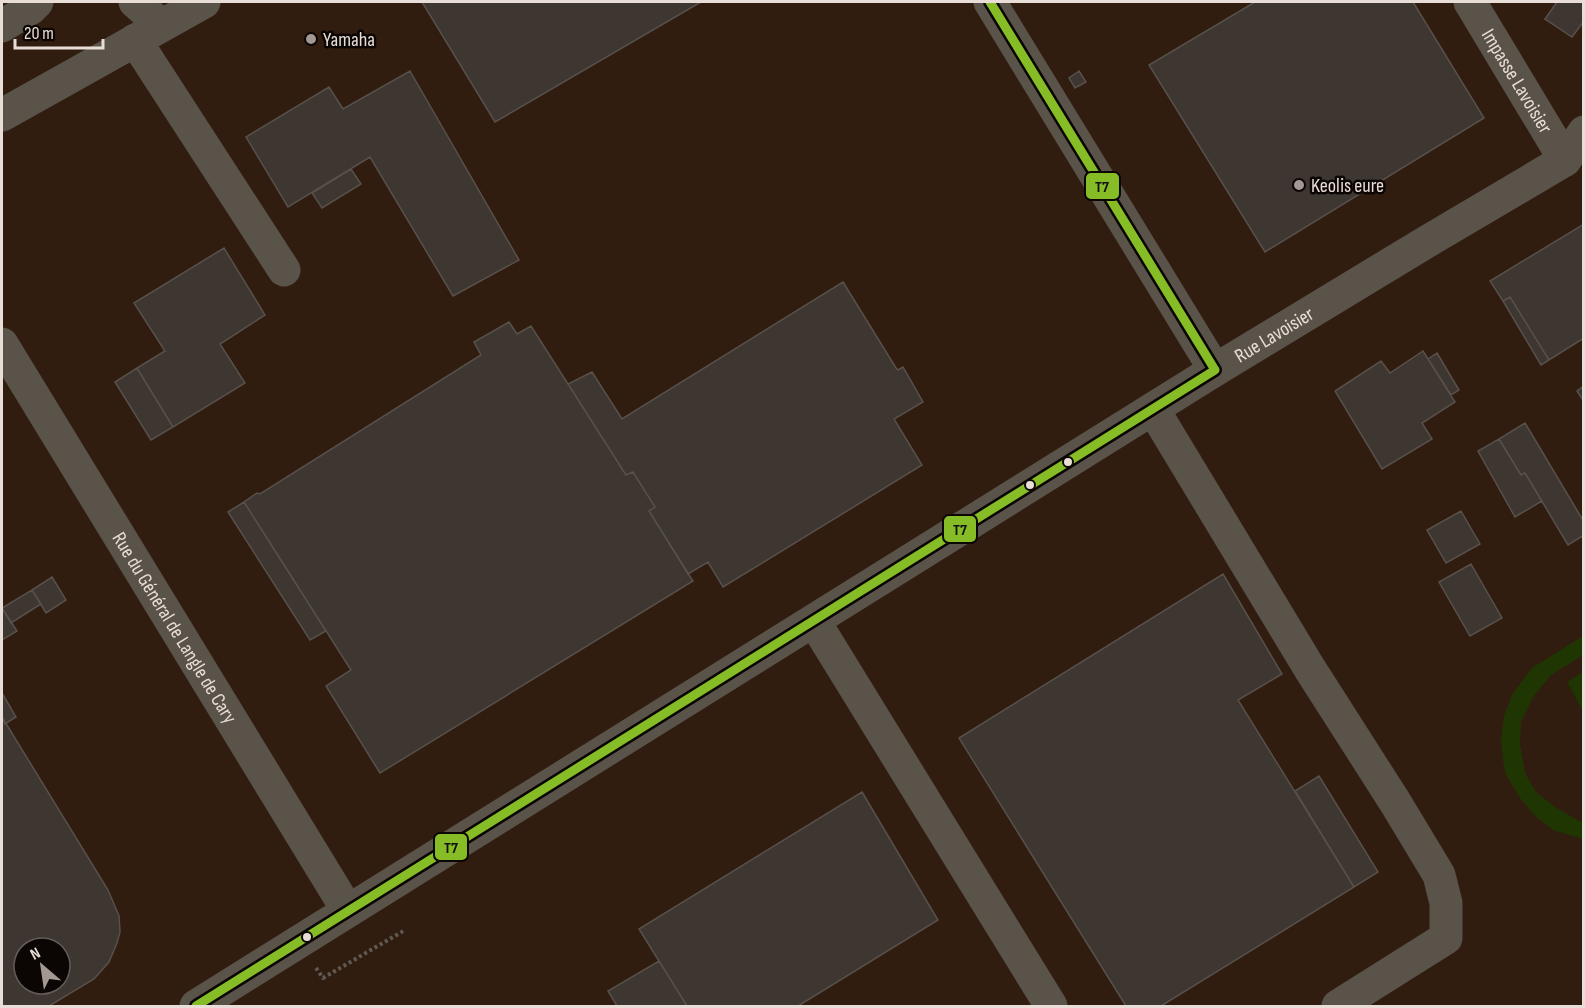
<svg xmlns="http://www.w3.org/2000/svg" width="1585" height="1008" viewBox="0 0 1585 1008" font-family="'Sofia Sans Condensed',sans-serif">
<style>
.built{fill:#311d10;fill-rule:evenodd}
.green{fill:#1f3603}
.building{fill:#3d3631;stroke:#58514b;stroke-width:1.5;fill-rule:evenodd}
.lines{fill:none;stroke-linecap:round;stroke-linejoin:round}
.path{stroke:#615a54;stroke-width:4;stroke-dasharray:3 3;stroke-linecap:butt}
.minor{stroke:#59534a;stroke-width:33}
.bus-1-casing{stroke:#0b0503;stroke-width:14}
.bus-1{stroke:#86bc25;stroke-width:9}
.poi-dot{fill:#a39992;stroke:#0b0503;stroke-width:2}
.bus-dot{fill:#e9ded7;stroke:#0b0503;stroke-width:2}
.labels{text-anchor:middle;stroke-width:5;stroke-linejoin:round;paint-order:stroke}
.poi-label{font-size:20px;fill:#e9ded7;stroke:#0b0503;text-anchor:start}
.street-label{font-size:20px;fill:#e9ded7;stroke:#0b0503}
.line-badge{stroke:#0b0503;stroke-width:2}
.pale-badge-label{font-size:16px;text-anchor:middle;font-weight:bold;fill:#111}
</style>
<rect width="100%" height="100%" fill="#211913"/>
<path class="built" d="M2,2H1583V1006H2ZM24,948H60V984H24Z"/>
<path class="green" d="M1583,636V655L1551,675L1533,697L1521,722L1520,744L1525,773L1536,792L1555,807L1579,821L1583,822V839L1553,830L1534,815L1520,798L1506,775L1503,760L1501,741L1504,716L1513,693L1532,668Z
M1583,672V711L1567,682Z"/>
<path class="building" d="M422,2H701L495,122Z
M1255,2H1413L1484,118L1265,252L1149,65Z
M1557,2H1584V21L1572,37L1545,19Z
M410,71L519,260L453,296L370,157L288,207L246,137L329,87L343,109Z
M1079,71L1086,82L1075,88L1069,78Z
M351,169L361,184L322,208L312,193Z
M1584,224V338L1549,360L1510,297L1503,301L1490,281Z
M224,248L265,315L220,344L245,383L173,427L137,368L165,351L134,303Z
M843,282L896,368L898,370L903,367L923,402L894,419L922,465L723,587L708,562L688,574L649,511L655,507L633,472L626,475L568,384L592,372L622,419Z
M1510,297L1549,360L1541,365L1503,301Z
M509,322L517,334L531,326L626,475L633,472L655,507L649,511L693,581L380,773L326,686L351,670L244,502L257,493L260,494L481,355L474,342Z
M1423,351L1455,402L1422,423L1432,439L1382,469L1335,391L1381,361L1390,373Z
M1437,353L1459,390L1451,395L1428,359Z
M137,368L173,427L151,440L115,382Z
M1584,386V402L1577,391Z
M1525,423L1584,522V535L1568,545L1525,473L1521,475L1499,439Z
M1499,439L1521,475L1525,473L1542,501L1515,517L1478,451Z
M244,502L326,631L310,640L228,512Z
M1461,511L1480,544L1446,563L1427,530Z
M1471,564L1502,618L1470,636L1439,582Z
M1223,574L1282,674L1238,700L1354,887L1161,1006H1126L959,738Z
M52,577L66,600L46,613L32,590Z
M32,590L41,604L11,623L2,608Z
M2,608L17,631L2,640Z
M2,693L16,717L5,724L2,717Z
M2,717L108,890L119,916L120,932L117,943L109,962L102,970L94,979L49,1006H2ZM24,948H60V984H24Z
M1319,776L1378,872L1354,887L1295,791Z
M862,792L938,920L798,1006H687L639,929Z
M659,961L687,1006H617L608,991Z"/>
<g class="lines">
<path class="path" d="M316,968L323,978L405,930"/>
<g class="minor">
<path d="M135,2L161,25"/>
<path d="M990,2L1215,370"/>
<path id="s1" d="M1470,2L1565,160"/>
<path d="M2,26L30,9L37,2"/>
<path d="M135,40L284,270"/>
<path d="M2,115L204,2"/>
<path id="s2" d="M2,344L348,911"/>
<path d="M1153,409L1310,669L1395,802L1439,875L1446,903V938L1338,1006"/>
<path d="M814,621L1051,1006"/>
<path id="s3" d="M196,1006L1215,370L1428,241L1565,160L1584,132"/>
</g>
<defs>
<path id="bus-1" d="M990,2L1215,370
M196,1006L1215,370"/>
</defs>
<use href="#bus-1" class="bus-1-casing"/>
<use href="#bus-1" class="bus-1"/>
</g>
<g class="poi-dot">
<circle cx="311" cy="39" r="6"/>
<circle cx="1299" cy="185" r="6"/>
</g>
<g class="bus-dot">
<circle cx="1068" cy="462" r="5"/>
<circle cx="1030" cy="485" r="5"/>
<circle cx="307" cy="937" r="5"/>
</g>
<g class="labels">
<g class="poi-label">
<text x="323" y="46">Yamaha</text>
<text x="1311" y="192">Keolis eure</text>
</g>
<g class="street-label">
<text dy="7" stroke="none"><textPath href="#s1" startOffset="92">Impasse Lavoisier</textPath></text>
<text dy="7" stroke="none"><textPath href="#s3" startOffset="1270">Rue Lavoisier</textPath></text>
<text dy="7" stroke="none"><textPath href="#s2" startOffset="332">Rue du Général de Langle de Cary</textPath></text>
</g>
</g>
<g class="line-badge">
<rect x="1085" y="172" width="35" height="28" rx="6" fill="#86bc25"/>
<rect x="943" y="515" width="34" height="28" rx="6" fill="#86bc25"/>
<rect x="434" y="833" width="34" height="28" rx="6" fill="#86bc25"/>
</g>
<g class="pale-badge-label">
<text x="1102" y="192">T7</text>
<text x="960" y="535">T7</text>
<text x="451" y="853">T7</text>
</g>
<rect width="1585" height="1008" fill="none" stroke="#e9ded7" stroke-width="6"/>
<g transform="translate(42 966) rotate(331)"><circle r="28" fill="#0b0503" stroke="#645c58" stroke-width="1.5"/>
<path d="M0-4.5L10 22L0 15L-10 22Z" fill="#a39992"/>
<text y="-9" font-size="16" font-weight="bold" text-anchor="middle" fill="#e9ded7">N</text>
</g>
<path d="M15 39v9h88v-9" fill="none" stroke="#e9ded7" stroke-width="3"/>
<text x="24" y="39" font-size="18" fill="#e9ded7" stroke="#0b0503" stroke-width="4.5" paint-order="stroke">20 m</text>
</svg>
